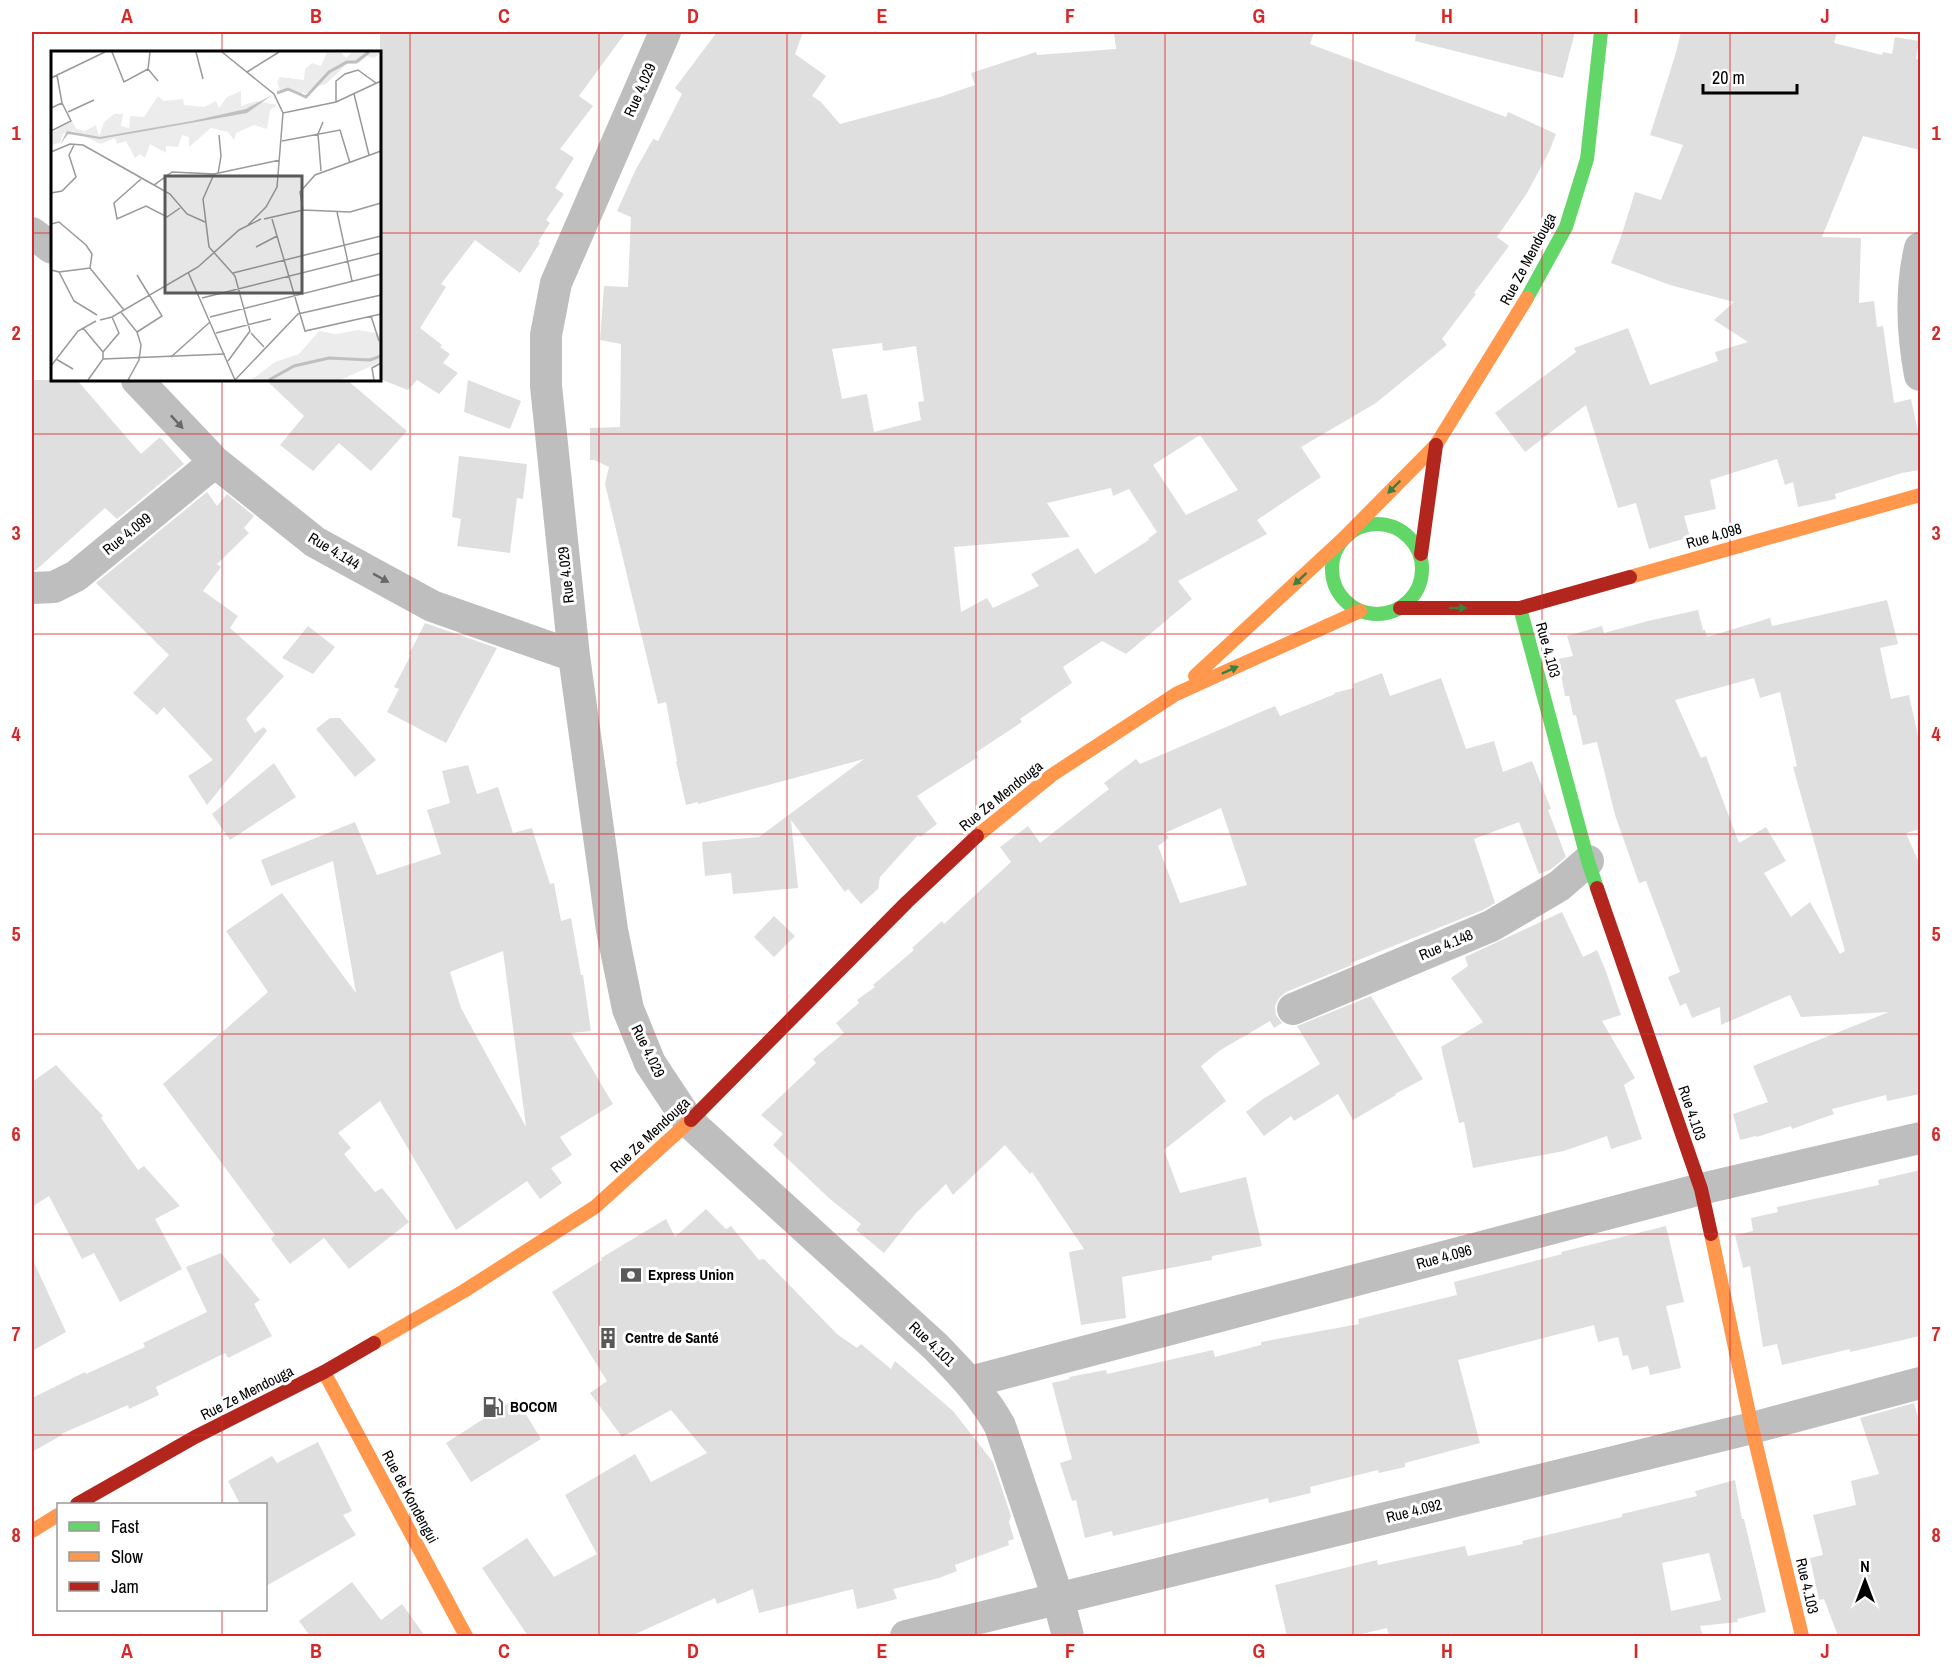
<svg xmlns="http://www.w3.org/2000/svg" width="1952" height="1668" viewBox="0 0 1952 1668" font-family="'Archivo Narrow',sans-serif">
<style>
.building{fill:#dfdfdf;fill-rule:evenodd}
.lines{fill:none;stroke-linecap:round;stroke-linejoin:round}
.street{stroke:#bebebe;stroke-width:32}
.fast{stroke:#63d668;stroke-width:14}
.slow{stroke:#ff974d;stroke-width:14}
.jam{stroke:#b3261e;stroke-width:14}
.oneway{fill:#686868}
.oneway2{fill:#3b803e}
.grid{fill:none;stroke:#d62828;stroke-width:1.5;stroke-opacity:0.55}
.labels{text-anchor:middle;stroke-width:6;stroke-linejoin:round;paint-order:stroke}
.street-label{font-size:15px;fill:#000;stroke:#fff}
.poi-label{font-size:15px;font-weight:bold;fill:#000;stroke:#fff;text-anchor:start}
.inset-river{fill:none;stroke:#bfbfbf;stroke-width:3}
.inset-road{fill:none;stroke:#999;stroke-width:1.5}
.view{fill:#595959;fill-opacity:0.15;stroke:#595959;stroke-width:3}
.inset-edge{fill:none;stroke:#000;stroke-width:3}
.neatline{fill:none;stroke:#d62828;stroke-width:2}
.grid-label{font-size:20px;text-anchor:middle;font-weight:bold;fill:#d62828}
</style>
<rect width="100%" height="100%" fill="#fff"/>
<path class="building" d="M380,32H626L579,96L593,106L560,149L574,158L555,188L564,194L546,220L550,223L538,242L540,243L520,273L475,240L441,284L446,287L420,328L442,345L440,347L450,354L443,363L458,373L439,394L417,380L408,390L380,379Z
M717,32H803L795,54L826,76L812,96L821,102L840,124L940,97L975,85L971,73L1036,52L1037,55L1116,49L1114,32H1314L1310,44L1506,117L1508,112L1556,134L1549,152L1527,193L1497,237L1509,246L1474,293L1476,294L1442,339L1447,345L1376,403L1301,447L1321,477L1257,520L1267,534L1178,581L1192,599L1126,654L1102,641L1063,667L1072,683L1020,719L1022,722L975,753L978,757L917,796L937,824L920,837L918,835L880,877L878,889L861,904L848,889L845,892L791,820L798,888L733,894L731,873L705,876L702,842L759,837L864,759L698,804V802L686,805L676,761H677L666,702L658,704L605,484L609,467L594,460H590V428L620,427L621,344L600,340L604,286L628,287L631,217L617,211L635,171L653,139L658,141L682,94L675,88ZM882,343L883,351L916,346L924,401L918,402L921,420L874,432L867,394L842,399L832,349ZM1200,435L1238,490L1186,515L1153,465ZM1111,488L1113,496L1129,489L1157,532L1148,539L1149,540L1095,574L1078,548L1031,574L1039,586L993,608L987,598L961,612L954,547L1070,537L1047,503Z
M1416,32H1575L1563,78L1415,41Z
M1681,32H1837L1834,43L1882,55L1883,52L1892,54L1895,37L1919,41L1916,59L1920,60V150L1863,136L1822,237L1861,238L1859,303L1874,301L1877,327L1883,326L1894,403L1911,399L1920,441V470L1902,473L1835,494L1836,499L1798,507L1793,482L1785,485L1777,459L1710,480L1716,509L1684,516L1690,537L1649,549L1636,503L1618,508L1586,405L1525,452L1495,413L1576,352L1574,348L1628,328L1650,385L1718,361L1715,352L1748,342L1714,320L1734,302L1670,285L1611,263L1621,237L1635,192L1661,200L1683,145L1650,135L1675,56Z
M32,380H77L141,454L160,437L184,464L117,519L105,508L36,570H32Z
M266,380H347L407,431L371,471L339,443L313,471L280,445L304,416Z
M468,380L521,401L510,429L464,412Z
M459,456L527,464L523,499L517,498L510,553L457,546L461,519L452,517Z
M207,492L217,506L227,494L254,516L244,528L249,533L217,564L221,567L203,591L238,616L230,628L284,676L246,719L255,733L264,727L267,731L207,805L188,776L213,760L164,707L157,715L133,693L169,655L96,583Z
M1887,600L1898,644L1880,648L1891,699L1909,695L1920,745V829L1906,833L1920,865V1094L1887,1101L1886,1095L1832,1109L1834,1114L1792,1129L1791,1126L1757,1137L1756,1136L1740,1140L1733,1114L1768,1102L1753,1066L1889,1012L1801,1017L1790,995L1721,1025L1720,1007L1692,1018L1686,1003L1680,1006L1668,977L1680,972L1646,881L1639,883L1615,815L1597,742L1583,745L1576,715H1573L1569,696H1565L1558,659L1573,656L1567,636L1602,626L1604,633L1648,621L1698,610L1703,630H1705L1707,637L1770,618L1772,626ZM1754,678L1760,698L1780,692L1797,766L1793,767L1845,951L1840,954L1810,902L1791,917L1764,873L1786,861L1766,827L1739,843L1706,756L1701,758L1675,700Z
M425,623L497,648L446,743L387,712L399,689L394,687L411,655L409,654Z
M308,626L335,647L313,674L282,658Z
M1382,673L1390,696L1441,678L1466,749L1494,741L1503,772L1532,761L1551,809L1548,810L1566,857L1550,870L1539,874L1519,822L1474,839L1495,903L1483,910L1351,963L1352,965L1286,992L1279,998L1275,1006L1276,1015L1282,1023L1274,1028L1270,1021L1219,1051L1201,1066L1226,1101L1164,1150L1180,1193L1246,1177L1262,1246L1212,1256V1260L1122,1277L1126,1318L1081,1325L1069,1252L1084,1249L1032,1172L1030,1174L1005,1145L953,1195L946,1184L916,1213L884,1253L856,1230L861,1224L830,1199L773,1145L783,1134L761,1115L816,1063L813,1059L844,1033L836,1023L859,1003L857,1000L875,987L873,985L914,950L912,948L942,921L944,924L1011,862L1000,847L1028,826L1040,843L1109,789L1104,783L1136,759L1140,764L1275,706L1280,716L1335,694L1334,693L1354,688L1353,684ZM1221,808L1247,885L1180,903L1158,846L1169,838L1165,833Z
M330,718H340L376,760L355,777L316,729Z
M274,763L296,797L230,840L212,814Z
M468,765L477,794L498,787L513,833L532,828L550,884L554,883L561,921L571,918L581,975H583L591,1031L571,1033L613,1104L560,1137L572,1155L551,1168L562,1183L540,1199L527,1181L456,1230L380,1101L338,1133L351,1148L344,1154L375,1192L382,1188L409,1222L349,1269L324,1238L290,1264L271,1239L275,1235L163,1084L268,992L226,931L282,893L356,993L333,861L271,886L261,860L355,822L377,875L441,854L427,810L450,803L442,771ZM503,951L526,1127L461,1008L450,972Z
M1562,912L1583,957L1597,950L1605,969L1621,1015L1602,1021L1635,1078L1624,1085L1642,1139L1611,1149L1607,1136L1564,1151L1473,1168L1464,1122L1459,1123L1441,1047L1483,1022L1451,978L1468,966L1465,957Z
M774,916L795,936L774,957L754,937Z
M1371,996L1423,1079L1395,1094L1396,1095L1353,1120L1338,1094L1294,1121L1291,1116L1264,1136L1246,1112L1263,1099L1320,1064L1297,1026Z
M56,1065L103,1116L101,1118L138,1170L144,1166L180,1206L155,1219L182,1269L120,1302L94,1253L82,1259L49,1196L32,1207V1082Z
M1920,1170V1336L1850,1352V1349L1782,1365L1777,1344L1763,1347L1750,1266L1743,1268L1735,1235L1753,1231L1751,1218L1778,1212L1777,1207L1879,1185L1878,1180Z
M706,1209L726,1229L731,1226L759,1260L764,1259L837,1334L857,1348L861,1344L891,1369L895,1361L953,1411L993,1462L1011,1516L1009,1522L1014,1539L1008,1541L1009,1545L955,1565L957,1571L939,1578L893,1589L897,1599L857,1609L853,1589L759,1613L753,1589L717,1604L715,1598L631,1636H528L482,1568L527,1538L554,1577L597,1554L565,1495L635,1454L651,1482L707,1453L671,1410L622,1437L590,1393L607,1381L552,1292L602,1260L601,1258L666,1219L675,1237Z
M1666,1226L1684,1302L1666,1306L1681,1368L1650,1375L1648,1366L1632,1370L1628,1355L1623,1356L1618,1337L1598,1342L1594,1325L1458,1360L1480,1443L1405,1463V1467L1379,1473L1378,1470L1310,1487L1311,1493L1269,1503L1268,1498L1113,1536L1112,1531L1085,1538L1076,1500L1072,1501L1060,1463L1072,1459L1052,1383L1070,1379L1069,1377L1106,1370L1107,1374L1213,1350L1215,1357L1261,1345V1342L1359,1324L1358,1319L1457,1295L1454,1282L1562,1254L1561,1252Z
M221,1253L260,1300L254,1304L272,1336L228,1358L225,1353L156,1387L159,1395L129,1409L128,1405L61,1434L62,1435L32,1452V1398L85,1372L86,1374L145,1347L143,1343L207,1312L186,1267Z
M32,1258L66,1332L32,1351Z
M516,1398L541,1439L471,1482L446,1443Z
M1914,1403L1920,1424V1636H1838L1824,1599L1819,1600L1810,1558L1823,1555L1813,1515L1856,1505L1851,1481L1879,1474L1860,1418Z
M318,1442L352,1511L343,1515L356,1535L266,1586V1504H240L228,1481L272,1456L277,1463Z
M1735,1480L1742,1519H1744L1766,1612L1737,1619L1738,1622L1700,1626L1703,1636H1389L1387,1628L1353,1636H1287L1275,1585L1377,1560L1378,1565L1465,1546L1468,1556L1523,1544L1522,1541L1622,1517V1514L1697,1496L1695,1491ZM1709,1553L1721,1600L1671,1611L1662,1563Z
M352,1582L381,1620L402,1604L425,1636H310L299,1621Z"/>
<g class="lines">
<path class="street" d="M665,32L556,283L546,335V386L574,656L612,930L628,1009L650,1063L689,1122L936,1347C960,1372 983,1395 1000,1426L1058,1598L1068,1636
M32,233L52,248
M1920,248C1910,291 1912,332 1920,375
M137,380L215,462L315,542L432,606L574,656
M32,588L54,587L76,576L215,462
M1293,1009L1491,926L1559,886L1588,861
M970,1382L1701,1189L1920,1138
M906,1636L1752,1428L1920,1383"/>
<path class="fast" d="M1527,298L1566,227L1587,159L1601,32
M1332 569a45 45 0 1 1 90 0a45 45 0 1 1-90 0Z
M1520,608L1588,861L1597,888"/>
<path class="slow" d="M1630,577L1920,495
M1195,676L1343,539L1436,445L1527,298
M977,836L1052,775L1176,694L1360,611
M1711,1234L1752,1428L1802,1636
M374,1343L464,1291L595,1207L691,1120
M324,1372L466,1636
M32,1531L58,1515"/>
<path class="jam" d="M1421,554L1436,445
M1400,608H1520L1630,577
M1597,888L1701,1189L1711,1234
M691,1120L907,902L977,836
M77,1504L195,1437L324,1372L374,1343"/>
</g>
<defs><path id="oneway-solid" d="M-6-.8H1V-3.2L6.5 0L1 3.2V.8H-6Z" transform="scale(1.5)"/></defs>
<g class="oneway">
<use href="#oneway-solid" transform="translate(177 422) rotate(47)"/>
<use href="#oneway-solid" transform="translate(381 578) rotate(29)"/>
</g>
<g class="oneway2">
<use href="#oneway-solid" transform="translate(1394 487) rotate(135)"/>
<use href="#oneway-solid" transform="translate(1300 579) rotate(137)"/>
<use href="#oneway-solid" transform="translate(1458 608)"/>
<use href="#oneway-solid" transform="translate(1230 670) rotate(-24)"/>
</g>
<path class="grid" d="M222,32V52M410,32V1636M599,32V1636M787,32V1636M976,32V1636M1165,32V1636M1353,32V1636M1542,32V1636M1730,32V1636M32,233H52M380,233H1920M222,380V1504M32,434H1920M32,634H1920M32,834H1920M32,1034H1920M32,1234H1920M32,1435H1920M222,1610V1636"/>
<defs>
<symbol id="bank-bare" viewBox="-9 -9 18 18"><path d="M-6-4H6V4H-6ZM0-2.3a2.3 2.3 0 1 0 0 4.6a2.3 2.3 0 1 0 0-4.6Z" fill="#595959" stroke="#fff" stroke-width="2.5" paint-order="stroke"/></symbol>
<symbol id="building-bare" viewBox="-9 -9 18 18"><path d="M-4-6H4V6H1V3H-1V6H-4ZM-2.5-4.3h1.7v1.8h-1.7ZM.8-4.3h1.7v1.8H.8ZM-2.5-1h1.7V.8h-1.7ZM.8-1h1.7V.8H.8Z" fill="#595959" stroke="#fff" stroke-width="2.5" paint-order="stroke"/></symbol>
<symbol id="fuel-bare" viewBox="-9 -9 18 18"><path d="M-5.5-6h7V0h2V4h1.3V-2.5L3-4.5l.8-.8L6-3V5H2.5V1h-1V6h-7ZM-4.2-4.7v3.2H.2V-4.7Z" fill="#595959" stroke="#fff" stroke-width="2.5" paint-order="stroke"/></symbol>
</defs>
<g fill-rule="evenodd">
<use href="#bank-bare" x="616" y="1260" width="30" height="30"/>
<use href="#building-bare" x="593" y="1323" width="30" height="30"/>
<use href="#fuel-bare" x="478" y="1392" width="30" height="30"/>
</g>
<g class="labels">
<g class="street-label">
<text transform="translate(640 90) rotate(-66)" y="5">Rue 4.029</text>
<text transform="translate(1528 259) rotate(-62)" y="5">Rue Ze Mendouga</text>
<text transform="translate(127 534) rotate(-39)" y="5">Rue 4.099</text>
<text transform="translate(1714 536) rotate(-16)" y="5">Rue 4.098</text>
<text transform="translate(334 551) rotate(31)" y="5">Rue 4.144</text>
<text transform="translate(566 575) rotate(-96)" y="5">Rue 4.029</text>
<text transform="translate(1548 650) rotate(75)" y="5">Rue 4.103</text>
<text transform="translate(1001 796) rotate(-39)" y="5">Rue Ze Mendouga</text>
<text transform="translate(1446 945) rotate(-23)" y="5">Rue 4.148</text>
<text transform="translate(648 1051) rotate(64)" y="5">Rue 4.029</text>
<text transform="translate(1692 1113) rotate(71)" y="5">Rue 4.103</text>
<text transform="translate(650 1135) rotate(-43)" y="5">Rue Ze Mendouga</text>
<text transform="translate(1444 1257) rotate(-15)" y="5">Rue 4.096</text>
<text transform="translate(932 1344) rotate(44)" y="5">Rue 4.101</text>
<text transform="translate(247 1393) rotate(-27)" y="5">Rue Ze Mendouga</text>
<text transform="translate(410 1497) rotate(62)" y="5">Rue de Kondengui</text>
<text transform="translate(1414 1511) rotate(-14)" y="5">Rue 4.092</text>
<text transform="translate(1807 1586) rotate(77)" y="5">Rue 4.103</text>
</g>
<g class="poi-label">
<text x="648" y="1280">Express Union</text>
<text x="625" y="1343">Centre de Santé</text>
<text x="510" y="1412">BOCOM</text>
</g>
</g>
<g transform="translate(51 51)">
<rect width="330" height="330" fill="#fff"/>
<path d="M276,1L291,2L295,7L301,1L330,2L323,7L315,5L309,12L296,13L275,33L261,37L255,43L251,41V45L238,38L229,39L226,31L229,26L253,29L254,18L261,12L270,15ZM190,40V55L206,50L227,54L219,59L216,78L203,74L185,82L183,89L177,81L160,77L138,96V86L131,84L127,96L115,95V102L99,93L94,107L89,103L84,107L75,90L66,93L64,87L50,93L22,80L12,83L9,92L0,94V82L21,70L25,78L34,80L45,74L48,85L53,71L63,63H72L70,75L78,77L79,65L93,66L107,45L113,50L132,48L133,54L153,56L165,50L168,57L176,46ZM307,279L330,283V311L289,329H200L224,311L248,303L268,280L285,283Z" fill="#ececec"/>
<path d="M221,44L196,62L49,88L17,83L9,94L16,80L49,86L141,70L195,58Z" fill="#bfbfbf"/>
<path class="inset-river" d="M226,42L237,38L255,46L278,21L296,11H305L318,1M218,329L243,315L278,307L319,309L330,305"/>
<path class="inset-road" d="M61,1L73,31L97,18M99,1L97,18L107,30M145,1L152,28M171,1L223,43L232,62L226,136L215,156L197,174M196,21L228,1M0,27L54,1M303,43L318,104M285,51V30L294,23L307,19L325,32M0,57L11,52L6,24M17,61L43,49M232,62L285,51L330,30M0,80L20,70L11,52M231,90L289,79L299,112M0,101L19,93L32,94L103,134L121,121L163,123L152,148L158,196L184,225L199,280L177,310M270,120L267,83L272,71M163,123L229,109M167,123L170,105L168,84M90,128L63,152L66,168L95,155L116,166L129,157M103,134L119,143L136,163L154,171M0,142L11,140L25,126L18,104L23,94M252,159L249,141L264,124L330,100M286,161L301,230M213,168L252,159L299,161L330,152M221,168L254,280L330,263M0,173L8,171L35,194L41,203L39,217M205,196L226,185M0,219L8,221L23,250L46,264M8,221L39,217L73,259M137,221L184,329M182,222L330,185M86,224L111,265L86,281M151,247L330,202M70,261L86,281L90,294L88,309L77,329M320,265L328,290M159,266L330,223M49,269L61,266L147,216L188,179L210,168M32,277L52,301M165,282L220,268M200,282L213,296M120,306L159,271M5,308L22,318M52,308L174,303M0,315L27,280L45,270M37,329L52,308V301L68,282L61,266M184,329L247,263L330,244M323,329L321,317L330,312"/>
<path class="view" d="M114,125H251V242H114Z"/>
<rect width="330" height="330" class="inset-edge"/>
</g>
<rect width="1952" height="1668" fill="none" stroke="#ffffff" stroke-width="66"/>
<rect x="57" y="1503" width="210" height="108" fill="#ffffff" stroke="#999999" stroke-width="1.5"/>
<rect x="69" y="1522" width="30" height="9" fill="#63d668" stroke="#999999" stroke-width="1.5"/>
<text x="111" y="1533" font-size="18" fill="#000000">Fast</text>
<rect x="69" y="1552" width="30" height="9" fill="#ff974d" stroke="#999999" stroke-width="1.5"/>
<text x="111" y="1563" font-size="18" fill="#000000">Slow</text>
<rect x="69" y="1582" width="30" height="9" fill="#b3261e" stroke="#999999" stroke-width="1.5"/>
<text x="111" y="1593" font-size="18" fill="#000000">Jam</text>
<g transform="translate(1865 1581)" stroke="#ffffff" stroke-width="4.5" paint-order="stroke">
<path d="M0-4.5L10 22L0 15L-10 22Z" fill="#000000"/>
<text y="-9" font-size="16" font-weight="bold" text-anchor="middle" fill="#000000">N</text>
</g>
<path d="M1703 84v9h94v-9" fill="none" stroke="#000000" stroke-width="3"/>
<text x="1712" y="84" font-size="18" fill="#000000" stroke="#ffffff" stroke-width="4.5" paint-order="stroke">20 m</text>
<rect x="33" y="33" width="1886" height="1602" class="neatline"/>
<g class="grid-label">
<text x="127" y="23">A</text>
<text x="316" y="23">B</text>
<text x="504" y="23">C</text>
<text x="693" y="23">D</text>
<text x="882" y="23">E</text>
<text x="1070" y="23">F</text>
<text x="1259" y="23">G</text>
<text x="1447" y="23">H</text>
<text x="1636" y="23">I</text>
<text x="1825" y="23">J</text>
<text x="16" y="140">1</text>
<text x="1936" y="140">1</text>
<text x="16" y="340">2</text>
<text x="1936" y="340">2</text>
<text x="16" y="540">3</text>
<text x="1936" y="540">3</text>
<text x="16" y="741">4</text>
<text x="1936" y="741">4</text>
<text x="16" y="941">5</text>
<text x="1936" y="941">5</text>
<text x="16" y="1141">6</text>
<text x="1936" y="1141">6</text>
<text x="16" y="1341">7</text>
<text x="1936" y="1341">7</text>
<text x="16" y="1542">8</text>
<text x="1936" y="1542">8</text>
<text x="127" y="1658">A</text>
<text x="316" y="1658">B</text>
<text x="504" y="1658">C</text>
<text x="693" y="1658">D</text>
<text x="882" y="1658">E</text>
<text x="1070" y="1658">F</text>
<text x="1259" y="1658">G</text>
<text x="1447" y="1658">H</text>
<text x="1636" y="1658">I</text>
<text x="1825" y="1658">J</text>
</g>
</svg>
